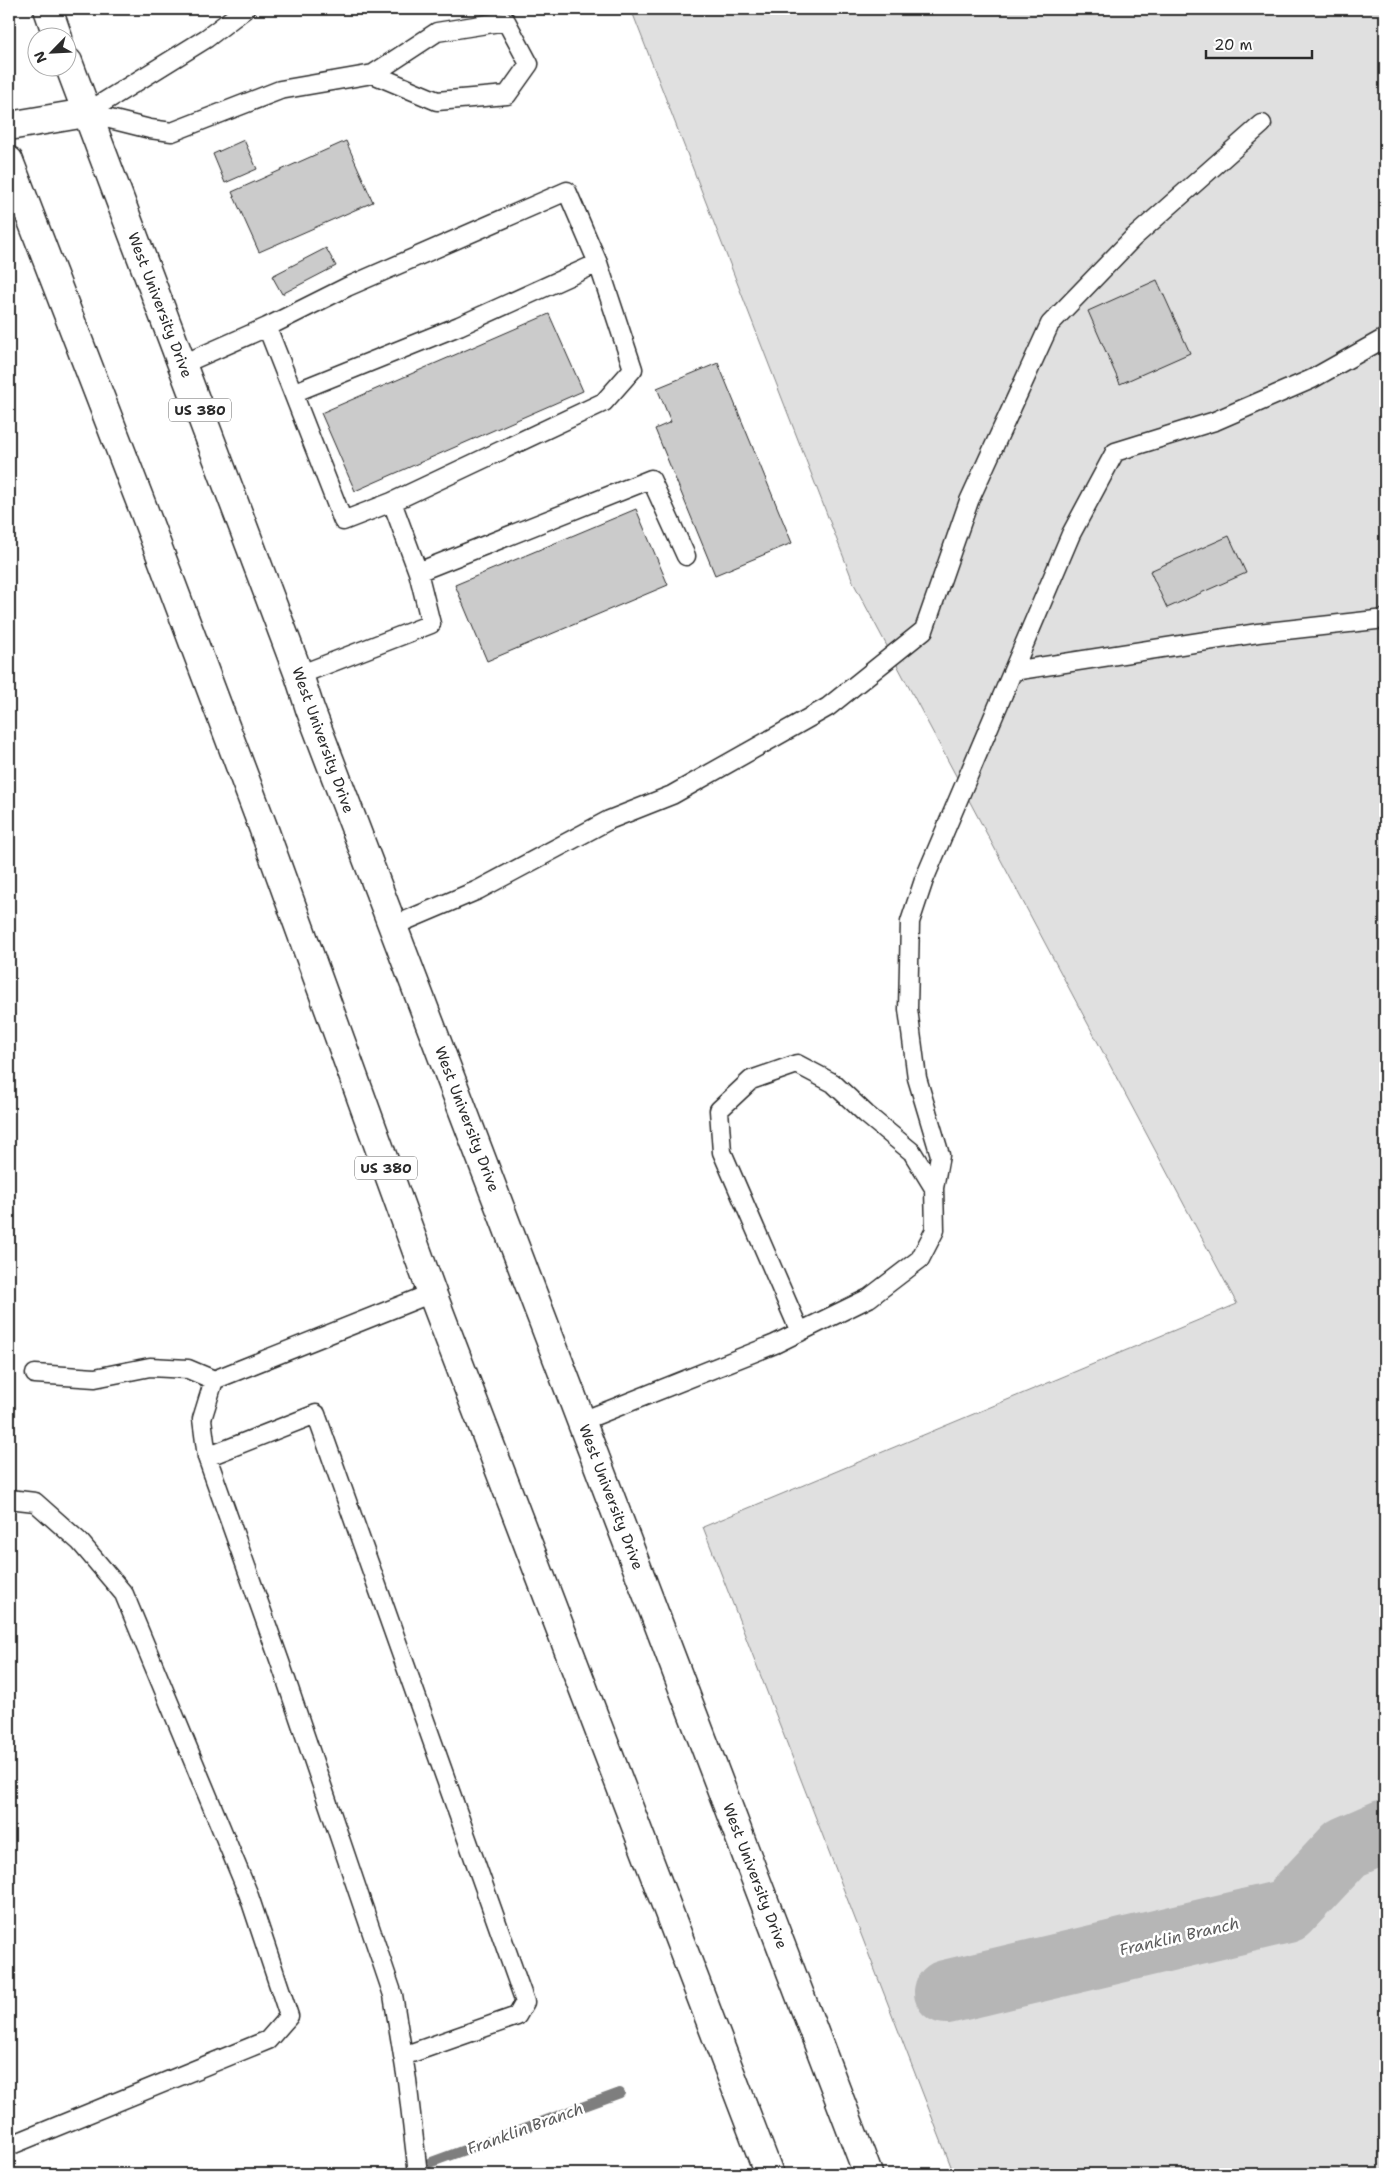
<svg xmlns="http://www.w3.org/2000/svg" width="1394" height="2183" viewBox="0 0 1394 2183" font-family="'Shantell Sans',sans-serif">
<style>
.green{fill:#e0e0e0;stroke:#868686}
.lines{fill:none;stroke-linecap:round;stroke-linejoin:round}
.stream{stroke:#7e7e7e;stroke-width:10}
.river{stroke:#b6b6b6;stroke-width:64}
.building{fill:#cbcbcb;stroke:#2b2b2b}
.lane-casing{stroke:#2b2b2b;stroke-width:21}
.highway-casing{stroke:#2b2b2b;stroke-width:31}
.lane{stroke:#fff;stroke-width:18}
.highway{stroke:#fff;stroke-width:28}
.labels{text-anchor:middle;stroke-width:5;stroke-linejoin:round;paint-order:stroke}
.shield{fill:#fff;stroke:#6b6b6b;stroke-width:1}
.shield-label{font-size:14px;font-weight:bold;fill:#2b2b2b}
.street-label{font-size:15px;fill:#2b2b2b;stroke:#fff}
.water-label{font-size:16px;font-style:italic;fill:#5c5c5c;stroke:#fff}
</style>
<rect width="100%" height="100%" fill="#fff"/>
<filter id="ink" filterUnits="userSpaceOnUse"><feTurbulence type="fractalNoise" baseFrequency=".02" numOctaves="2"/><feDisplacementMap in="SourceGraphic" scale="10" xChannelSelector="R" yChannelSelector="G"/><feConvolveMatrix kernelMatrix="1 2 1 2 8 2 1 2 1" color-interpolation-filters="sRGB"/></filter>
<g filter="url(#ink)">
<path class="green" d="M631,9H1385V2174H954L703,1527L1237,1304L854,584Z"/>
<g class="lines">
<path class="stream" d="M429,2163L620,2093"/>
<path class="river" d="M946,1992L1287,1911L1346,1848L1385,1831"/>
</g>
<path class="building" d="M244,140L257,169L225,183L213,154Z
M346,141L373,202L259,252L232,192Z
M326,248L336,266L282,294L272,276Z
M1157,280L1190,353L1120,384L1088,311Z
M549,314L583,391L355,491L321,413Z
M718,363L792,543L715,575L655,429L671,422L657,388Z
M636,509L668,585L487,661L455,585Z
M1229,536L1246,573L1167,608L1150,571Z"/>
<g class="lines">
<defs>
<path id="lane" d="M86,113L150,129L172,132L280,90L373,74L437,101L507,95L529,64L506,21L437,32L373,74
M86,113L207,38L245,9
M267,327L293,393
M183,364L267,327L347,287L567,191L598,263
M392,502L604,402L633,369L598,263L459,326L293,393L343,521L392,502L418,572
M1013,671L1258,633L1385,619
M299,675L431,624L418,572L651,479L686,556
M393,926L478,890L609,820L672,795L828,707L924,630L969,501L1050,324L1133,238L1262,124
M934,1188L940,1155L917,1078L908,1009L910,922L924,880L1071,534L1115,452L1215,421L1312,379L1385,338
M35,1374L95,1378L150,1367L188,1369L214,1380L432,1293
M214,1380L202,1419L207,1457L280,1662L393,1995L407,2080L418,2174
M582,1421L775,1344L869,1298L920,1259L935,1230L934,1188L912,1152L866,1114L833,1083L797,1064L751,1080L719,1110L722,1152L800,1332
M207,1457L316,1414L525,2002L517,2016L403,2056
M9,1499L35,1502L80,1542L124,1594L248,1893L289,2016L268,2040L9,2146"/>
<path id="highway" d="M48,9L58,38
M68,62L299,675L310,709L868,2174
M9,126L86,113
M9,161L144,511L263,827L432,1293L769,2174"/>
</defs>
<use href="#lane" class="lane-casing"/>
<use href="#highway" class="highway-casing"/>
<use href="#lane" class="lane"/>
<use href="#highway" class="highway"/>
</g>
</g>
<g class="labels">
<g class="shield">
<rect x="169" y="398.5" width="62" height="23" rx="4"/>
<rect x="355" y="1156.5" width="62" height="23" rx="4"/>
</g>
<g class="shield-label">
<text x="200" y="415">US 380</text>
<text x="386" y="1173">US 380</text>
</g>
<g class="street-label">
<text transform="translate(160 305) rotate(69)" y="5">West University Drive</text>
<text transform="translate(323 740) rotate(70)" y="5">West University Drive</text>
<text transform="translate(467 1119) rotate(69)" y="5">West University Drive</text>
<text transform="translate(611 1497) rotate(69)" y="5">West University Drive</text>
<text transform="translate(755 1876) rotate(69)" y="5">West University Drive</text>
</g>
<g class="water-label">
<text transform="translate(1179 1936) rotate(-13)" y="6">Franklin Branch</text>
<text transform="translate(525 2128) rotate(-20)" y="6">Franklin Branch</text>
</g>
</g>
<rect width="1394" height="2183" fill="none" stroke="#fff" stroke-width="30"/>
<rect x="15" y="15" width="1364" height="2153" fill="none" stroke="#2b2b2b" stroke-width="2" filter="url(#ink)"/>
<g transform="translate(52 52) rotate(246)"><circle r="24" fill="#ffffff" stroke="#aaaaaa"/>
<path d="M0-4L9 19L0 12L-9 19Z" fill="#2b2b2b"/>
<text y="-8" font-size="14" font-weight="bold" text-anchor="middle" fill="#2b2b2b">N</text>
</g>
<path d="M1206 50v8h106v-8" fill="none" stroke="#2b2b2b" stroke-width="2.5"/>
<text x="1214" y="50" font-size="15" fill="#2b2b2b" stroke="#ffffff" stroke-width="4" paint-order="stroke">20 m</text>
</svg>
